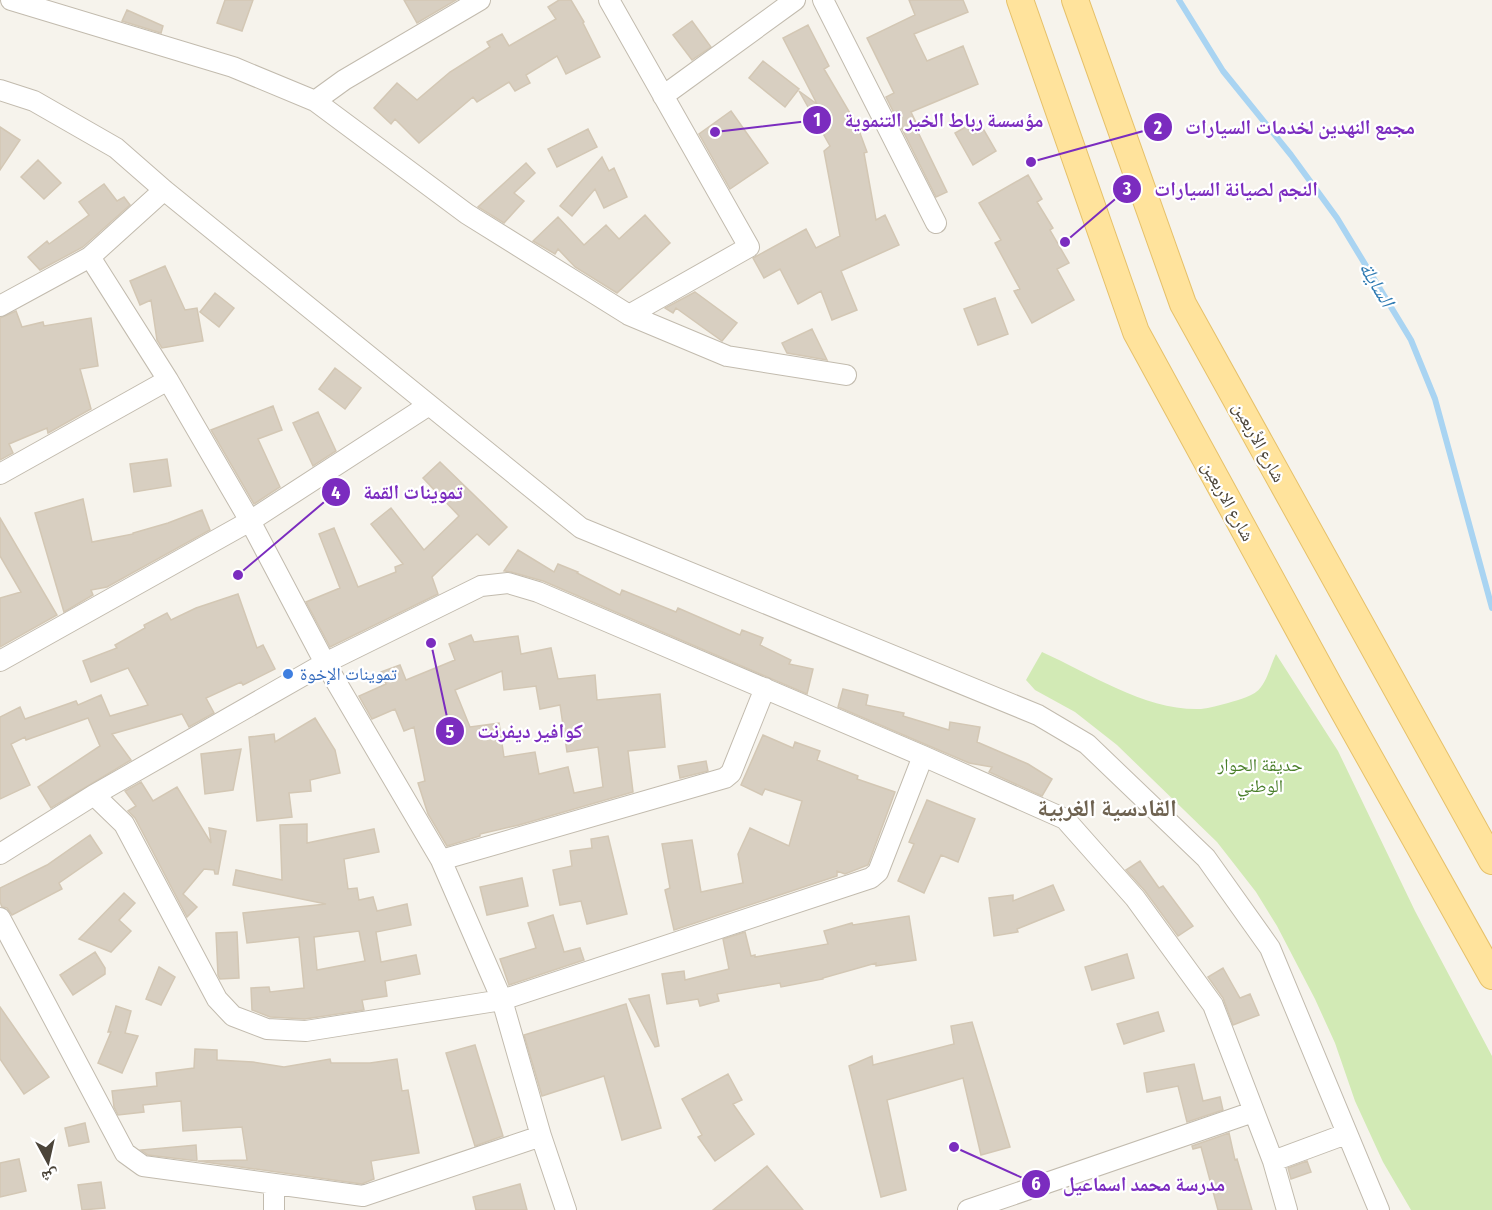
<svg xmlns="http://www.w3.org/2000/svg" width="1492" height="1210" viewBox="0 0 1492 1210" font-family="'Fira Sans Condensed','Noto Naskh Arabic',sans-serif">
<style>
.green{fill:#d2eab5}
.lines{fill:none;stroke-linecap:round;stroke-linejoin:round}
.stream{stroke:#a9d4f2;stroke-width:6}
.building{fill:#d8cfc1;stroke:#d3c7b4;stroke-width:1.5;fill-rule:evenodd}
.minor-casing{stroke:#c2bbae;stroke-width:22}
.major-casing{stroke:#e6c16a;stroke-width:28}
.minor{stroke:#fff;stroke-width:20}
.major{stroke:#ffe39c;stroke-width:26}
.shop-dot{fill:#3f7fe0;stroke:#fff;stroke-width:2}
.labels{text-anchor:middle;stroke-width:4.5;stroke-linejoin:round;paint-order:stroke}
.street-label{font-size:18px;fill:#4b4439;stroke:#fff}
.shop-label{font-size:18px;fill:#366cbe;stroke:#fff;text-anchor:start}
.park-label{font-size:18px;fill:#4a7f2a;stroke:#fff}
.water-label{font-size:20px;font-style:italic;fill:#2e7ab2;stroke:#fff}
.district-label{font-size:24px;font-weight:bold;fill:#6e6250;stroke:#fff}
.leader{fill:none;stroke:#7b2cbf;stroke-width:2}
.callout-dot{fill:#7b2cbf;stroke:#fff;stroke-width:2}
.mark-label{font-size:18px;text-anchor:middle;font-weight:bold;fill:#fff}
.callout-label{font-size:20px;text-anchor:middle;font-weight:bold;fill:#7b2cbf;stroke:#fff;stroke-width:4.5;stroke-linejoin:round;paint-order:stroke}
</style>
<rect width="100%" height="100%" fill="#f6f3ec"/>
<path class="green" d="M1042,652C1091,674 1146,711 1201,709C1210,708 1219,705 1228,703C1238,700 1255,696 1261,687C1268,678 1271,664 1276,654L1338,751L1415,911L1492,1056V1210H1411L1383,1162L1355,1101L1335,1043L1315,999L1277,926L1256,892L1217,842L1117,745L1075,712L1035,690L1026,680Z"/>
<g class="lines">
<path class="stream" d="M1179,0L1223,71L1291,155L1337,218L1411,340L1435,399L1492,608"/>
</g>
<path class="building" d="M225,0H253L242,31L217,23Z
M404,0H456L417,23Z
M559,0H571L584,22L583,23L600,57L566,74L557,56L526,75L530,83L515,91L509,82L477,102L473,97L419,143L395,119L391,124L374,108L397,83L417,100L450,72L490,47L487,42L502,34L509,46L556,19L548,7Z
M909,0H963L968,12L914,34L927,61L963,46L978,84L911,112L920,131L918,132L947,192L936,197L886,97L894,93L867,38L915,15Z
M127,10L163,26L161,33L122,21Z
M692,21L711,47L692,60L673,35Z
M808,25L829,66L824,69L857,125L867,152L864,153L876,220L885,215L899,245L841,271L857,310L832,320L821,291L798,304L780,269L764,278L753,258L806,229L816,248L840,236L824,151L830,146L799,91L817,104L783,38Z
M763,61L799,89L785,107L749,78Z
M731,111L768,163L730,189L699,134Z
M978,120L996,151L973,165L955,133Z
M0,127L20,140L0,170Z
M588,129L597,147L557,167L548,149Z
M602,157L609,171L614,168L627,197L604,208L595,189L572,216L560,206Z
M38,160L61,183L44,199L21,177Z
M526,163L535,173L514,193L524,201L504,223L478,207Z
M1028,175L1042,199L1037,202L1053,228L1050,230L1069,263L1057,269L1074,300L1032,323L1014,291L1020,289L995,243L1001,240L979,203Z
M104,184L117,201L124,197L130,205L83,247L40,270L28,257L47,241L49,244L89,215L79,202Z
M645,215L670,243L617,293L575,267L558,249L555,254L533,241L558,217L584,245L606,225L619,239Z
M165,266L185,310L197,308L203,341L162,348L157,340L151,300L140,305L130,281Z
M695,292L737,323L722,341L676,308L673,313L665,308Z
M215,293L234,308L219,327L200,312Z
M995,298L1008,334L978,345L964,309Z
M16,311L22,327L43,322L44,326L91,318L98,366L80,369L91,409L48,433L47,428L9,444L13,453L0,460V318Z
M812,329L827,360L787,353L782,343Z
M335,368L361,388L345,409L319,389Z
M273,406L282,430L258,439L280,487L254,504L211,430Z
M318,412L336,451L313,466L293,423Z
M167,459L171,486L134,492L130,464Z
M440,462L507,527L489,545L477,534L432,577L438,594L330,647L306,602L340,588L319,534L334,528L358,587L396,572L395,567L403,564L371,524L391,508L424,550L459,516L423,478Z
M83,499L92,542L133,534V533L168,523L202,510L210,530L107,587L91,590L93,595L64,612L35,513Z
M0,518L57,615L0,647V598L21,592L0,556Z
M518,550L554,572L558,564L578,572L577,573L620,595L622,590L676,612L678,608L740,635L742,630L763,638L760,645L791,660L789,664L813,669L807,694L543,581L511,572L504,571Z
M238,594L257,648L263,645L275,669L243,685L241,682L206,698L214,713L189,727L182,714L112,734L131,760L51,808L38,787L100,746L88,718L26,740L25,737L11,744L30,785L0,799V717L20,707L25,719L76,701L78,705L101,695L110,716L148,705L128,668L91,682L83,661L117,648L115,645L145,628L144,625L167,613L171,620L196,608Z
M471,635L474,642L518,636L521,654L551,648L558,679L595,675L597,700L660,694L665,747L628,751L633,792L519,825L480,834V836L447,846L428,814L418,783L425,781L414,727L404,731L395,709L372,719L359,696L386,684L381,672L400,665L406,680L455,660L449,644ZM502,671L504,690L536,686L540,709L560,705L567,752L598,747L603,787L574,793L568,767L539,774L535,752L504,757L499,723L470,727L455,690Z
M843,689L868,695L866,705L904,713L903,716L949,730L950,722L980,727L977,742L1028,764L1052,779L1042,796L989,772L992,767L969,763L838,707Z
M315,718L335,750L340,773L310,780L311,791L289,793L292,817L257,821L249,737L274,734L275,742Z
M763,735L793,748L795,742L820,751L817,760L858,776L857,779L895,792L868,865L845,874L837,871V876L674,930L665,890L670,888L662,844L692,840L701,892L743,883L738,854L750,828L789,846L802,801L765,789L762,795L741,785Z
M241,749L233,790L205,794L201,754Z
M706,761L708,771L680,778L678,766Z
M141,782L153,801L177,787L211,843L209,828L226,831L218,874H215L214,870L204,869L183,894L197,907L187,917L135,818L128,811L136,806L125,791Z
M927,800L975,819L958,862L941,855L924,893L898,881L914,844L909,842Z
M307,824V843L374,829L379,852L344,859L348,889L357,888L359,900L373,897L377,911L407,904L411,925L376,932L381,962L416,955L420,974L385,981L387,996L362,1000L364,1010L305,1019L270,1017L252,1010L251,988L269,987L270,992L304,988L299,937L247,943L243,913L326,904L233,885L236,870L282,880L280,825ZM359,931L365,961L317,970L314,937Z
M90,835L102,853L59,883L62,889L12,915L7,908L2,907L0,902V888L47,865Z
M608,836L627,914L587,924L581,901L560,905L553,870L572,866L570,851L592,848L591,839Z
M1140,861L1159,888L1163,886L1193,926L1178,936L1145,891L1126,870Z
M522,878L528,906L487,915L480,887Z
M1053,885L1064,910L1017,929L1018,932L994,936L989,898L1013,895V901Z
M124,893L135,903L119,920L131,931L111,952L79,939Z
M553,915L564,952L580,948L584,960L509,985L500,959L536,948L528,923Z
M909,916L916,960L876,966V963L823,978V979L781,987L780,983L717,994L719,1001L700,1006L698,999L667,1004L662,974L684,971L685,980L729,969L723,939L745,932L751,956L755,955V957L828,944L824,931L852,923L853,925Z
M237,932L239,978L220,979L218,975L216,933Z
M95,952L105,968V974L73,995L60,975Z
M1127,954L1134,978L1092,990L1085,967Z
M159,967L175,977L161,1005L146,999Z
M1223,968L1240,998L1250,994L1259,1015L1233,1025L1223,998L1208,977Z
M649,995L659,1046L655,1047L629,999Z
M626,1004L661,1128L622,1140L604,1076L542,1096L524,1035Z
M116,1006L131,1011L125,1033L138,1036L122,1073L98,1063L111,1032H108Z
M0,1007L49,1077L24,1094L0,1059Z
M1158,1012L1164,1031L1124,1044L1117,1024Z
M972,1022L1010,1147L981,1155L963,1078L887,1100L906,1190L881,1197L849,1066L872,1056L873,1065L954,1044L951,1026Z
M475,1045L503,1136L475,1146L446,1053Z
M195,1049L217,1050V1060L253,1062L284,1067L330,1059L331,1063H370L397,1059L402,1091L408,1090L419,1153L371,1161L374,1179L362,1184L198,1161L247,1160L242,1127L183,1131L181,1101L143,1105L144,1112L118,1115L114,1107L112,1091L157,1086L156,1073L194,1068Z
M1194,1064L1203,1101L1220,1097L1223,1110L1187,1122L1178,1086L1147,1092L1144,1073Z
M728,1074L742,1100L733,1104L754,1134L715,1161L698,1137L702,1135L682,1099Z
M85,1123L89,1142L69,1146L65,1128Z
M1229,1133L1235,1160L1237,1159L1252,1210H1218L1201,1147L1193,1149L1192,1146Z
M196,1145L197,1161L148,1155L141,1150Z
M19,1159L26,1191L0,1197V1163Z
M1307,1161L1311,1172L1291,1179L1288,1168Z
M767,1166L803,1210H713Z
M101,1182L105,1208L82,1210L78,1185Z
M520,1184L527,1210H476L473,1197Z"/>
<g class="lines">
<defs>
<path id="minor" d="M11,0L233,67L315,101L467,214L629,315L727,356L846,375
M609,0L749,247L629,315
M823,0L936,223
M0,90L34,101L116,148L164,190L581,528L1038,715L1087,744L1206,858L1270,948L1379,1210
M663,96L795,0
M315,101L344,80L480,0
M90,257L168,380L250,521L325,663L441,860L502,1000L541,1136L566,1210
M0,306L90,257L164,190
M0,474L168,380
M0,661L250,521L429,405
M94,795L124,824L217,999L233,1016L267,1029L306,1031L502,1000L871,878L878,872L923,756
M0,854L94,795L325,663L481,586L508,583L538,592L923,756L1065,819L1135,898L1213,1005L1273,1161L1287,1210
M441,860L725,778L731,773L765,688
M0,918L125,1153L143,1166L363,1196L541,1136
M1273,1161L1346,1134
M274,1184V1210
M968,1210L1253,1112"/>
<path id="major" d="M1020,0L1136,332L1330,687L1492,976
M1075,0L1183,304L1492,861"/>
</defs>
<use href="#minor" class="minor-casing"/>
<use href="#major" class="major-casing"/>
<use href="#minor" class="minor"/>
<use href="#major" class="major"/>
</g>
<circle class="shop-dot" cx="288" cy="674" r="6"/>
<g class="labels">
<g class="street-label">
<text transform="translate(1259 442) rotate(61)" y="6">شارع الأربعين</text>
<text transform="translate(1228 501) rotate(61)" y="6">شارع الاربعين</text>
</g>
<g class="shop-label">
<text x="300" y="680">تموينات الإخوة</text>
</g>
<g class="park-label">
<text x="1260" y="771">حديقة الحوار<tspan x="1260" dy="21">الوطني</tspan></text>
</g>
<g class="water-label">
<text transform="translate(1377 284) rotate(59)" y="7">السايلة</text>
</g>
<g class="district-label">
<text x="1107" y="816">القادسية الغربية</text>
</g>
</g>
<path class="leader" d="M715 132L817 120M1031 162L1158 127M1065 242L1127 189M238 575L336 492M431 643L450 731M954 1147L1036 1184"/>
<g class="callout-dot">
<circle cx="715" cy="132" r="6"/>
<circle cx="1031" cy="162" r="6"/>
<circle cx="1065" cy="242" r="6"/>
<circle cx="238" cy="575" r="6"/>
<circle cx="431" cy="643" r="6"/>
<circle cx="954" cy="1147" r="6"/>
<circle cx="817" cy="120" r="15"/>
<circle cx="1158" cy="127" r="15"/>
<circle cx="1127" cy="189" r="15"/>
<circle cx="336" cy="492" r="15"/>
<circle cx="450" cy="731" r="15"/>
<circle cx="1036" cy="1184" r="15"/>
</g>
<g class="mark-label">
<text x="817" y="126">1</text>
<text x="1158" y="134">2</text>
<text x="1127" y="195">3</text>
<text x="336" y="499">4</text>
<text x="450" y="738">5</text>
<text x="1036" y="1190">6</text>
</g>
<g class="callout-label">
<text x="944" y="127">مؤسسة رباط الخير التنموية</text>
<text x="1300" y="134">مجمع النهدين لخدمات السيارات</text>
<text x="1236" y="196">النجم لصيانة السيارات</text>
<text x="413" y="499">تموينات القمة</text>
<text x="530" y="738">كوافير ديفرنت</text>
<text x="1144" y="1191">مدرسة محمد اسماعيل</text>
</g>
<g transform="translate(48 1162) rotate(172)" stroke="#ffffff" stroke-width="4.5" paint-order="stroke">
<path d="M0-4.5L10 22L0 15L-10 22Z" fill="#4b4439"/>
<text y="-9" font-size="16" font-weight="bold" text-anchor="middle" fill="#4b4439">ش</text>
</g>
</svg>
